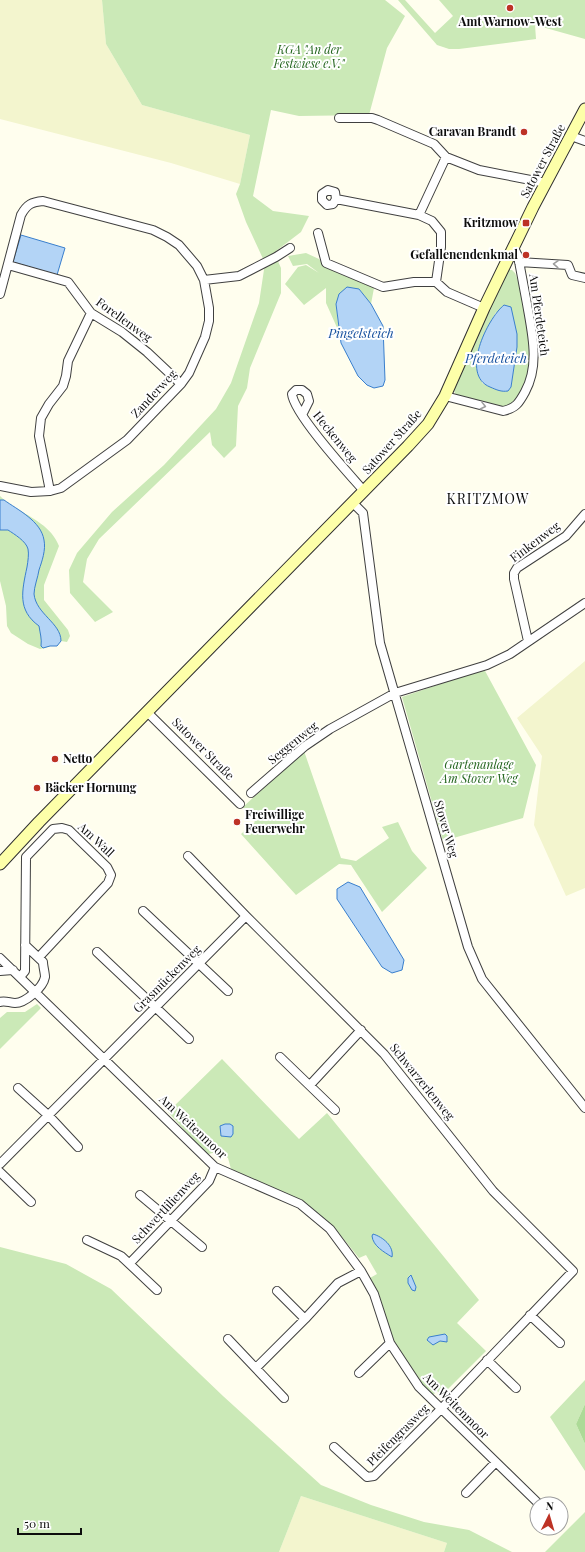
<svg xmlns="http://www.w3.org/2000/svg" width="585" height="1552" viewBox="0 0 585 1552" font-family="'Playfair Display',serif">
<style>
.farmland{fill:#f3f5ce}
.green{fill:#cbe9b7;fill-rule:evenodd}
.forest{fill:#acda97}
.water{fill:#b3d4f6;stroke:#3a7fcd}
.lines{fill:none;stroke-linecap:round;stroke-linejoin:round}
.minor-casing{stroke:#404040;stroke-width:10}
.secondary-casing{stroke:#2f2f2f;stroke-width:13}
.minor{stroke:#fff;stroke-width:8}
.secondary{stroke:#fdffa9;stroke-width:11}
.oneway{stroke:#9e9e9e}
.poi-dot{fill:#bd3225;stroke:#fff;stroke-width:1.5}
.labels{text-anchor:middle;stroke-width:4;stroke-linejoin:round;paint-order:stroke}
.poi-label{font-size:12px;font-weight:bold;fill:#0d0d0d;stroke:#fff;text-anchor:end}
.park-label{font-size:12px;font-style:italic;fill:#23651e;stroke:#fff}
.street-label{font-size:12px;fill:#0d0d0d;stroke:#fff}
.water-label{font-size:13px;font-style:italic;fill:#17519f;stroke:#fff}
.quarter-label{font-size:14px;letter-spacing:1px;fill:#0d0d0d;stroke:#fff}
</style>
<rect width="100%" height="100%" fill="#fffeee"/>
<path class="farmland" d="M0,0H102L106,44L142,105L250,135L240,184L171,163L0,119Z
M585,661V888L566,896L534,825L542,756L517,718Z
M301,1496L447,1543L444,1552H279Z"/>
<path class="green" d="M102,0H385L405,16L387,48L369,115L299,116L271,110L253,196L273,211L309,216L301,232L276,251V257L281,268V293L250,368L247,388L238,406L236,446L224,458L212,445L210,432L99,539L87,559L83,582L113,612L95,622L70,593L69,570L77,553L112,512L164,465L216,409L231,383L259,303L265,263L246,222L236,194L240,184L250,135L142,105L106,44Z
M398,0H405L435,33L453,16L439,0H585V39L535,25L536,39L459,49H449L437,45Z
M306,253L319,259L328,268L367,284L374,288L371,304L359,289L336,304L339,332L326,303V288L304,305L285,284L298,267L306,265L319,273L307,264L293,266L288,256Z
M508,270H512L515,273C528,304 541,373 516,400C513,404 507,405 503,407L456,395L454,391L488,311ZM496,312L517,347L511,387L508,391L483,384C468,358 485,336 496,312Z
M0,496C18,514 49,520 59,546L44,585V600L68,630L70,636L67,642L61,641L57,646H50L45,648L40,649L28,644L11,633L7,626L6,606L0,581Z
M484,669L536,765L523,818L443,841L402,697Z
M304,751L341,858L356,861L389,838L382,827L398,822L412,851L427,868L382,912L351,865L339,864L296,895L241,834L255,822L243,807Z
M37,1004L41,1008L0,1049V1018L7,1012H25Z
M222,1059L299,1139L327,1113L479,1300L457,1323L486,1351L442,1395L437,1391L433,1395L423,1387L393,1342L379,1294L370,1278L377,1274L366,1255L359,1258L333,1226L301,1200L231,1169L228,1158C221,1153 215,1151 207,1155L168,1112Z
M0,1247L66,1264L111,1289L223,1396L321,1485L371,1505L424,1522L469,1530L512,1552H444L447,1543L301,1496L279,1552H0Z
M585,1380V1404L576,1424L585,1444V1471L550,1417Z
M585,1512V1552H545Z"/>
<path class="forest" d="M585,1404V1444L576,1424Z"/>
<path class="water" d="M21,235L65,248L57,275L13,262Z
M347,287L359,289L371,304L383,326L385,380L383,386L374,388L367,385L358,376L341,343L336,304L339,294Z
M504,305L511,307L517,334V347L511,387L508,391C501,392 497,390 490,387C460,375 487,319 504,305Z
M0,500H4C18,510 41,521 44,540C46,550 42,561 39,570C38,577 34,587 34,594C36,614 61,623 61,641L57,646H50L43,648L41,646C42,639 40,633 39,626C17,610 22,591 27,567C28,561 29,554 28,549C26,541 14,534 8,530H0Z
M348,882L360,887L404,960L402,970L392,973L382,967L337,899V889Z
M225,1124H230L233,1126V1134L231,1137L221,1136L220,1126Z
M373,1234C383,1237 394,1246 392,1257C384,1252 373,1246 372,1236Z
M411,1275L416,1287L415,1291L412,1290L408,1283V1278Z
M445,1334L447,1336V1342L440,1341L433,1345L427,1340L429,1337Z"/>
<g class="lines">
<defs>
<path id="minor" d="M339,118H372L378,120L434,144L446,157L479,170L546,183
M571,136L585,141
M328,190L335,192L336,199L333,204L327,205L322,200V194Z
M336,199L419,215L432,221L441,232V247L436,282L447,292L484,308
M419,215L446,157
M318,233L326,263L383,287L414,282H436
M519,262L568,265L572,275L585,278
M8,265L68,282L91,313L122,332L147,352L181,384
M204,280L239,276L276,257L290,248
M0,294L21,215C27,204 32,202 43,201L153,230L167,237L179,245L197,266L204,280L209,308V321L205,337L189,373L181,384L127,440L61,488L50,491L31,492L0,486
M445,396L503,411C516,408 519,403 525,392C540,365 532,333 527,304C524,288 521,272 518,256L514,248
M302,415L309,401L307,394L302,390H296L292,394C294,414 349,474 364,491
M50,491L39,436L41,418L49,404L63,386L66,376L68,361L91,313
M353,503L363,513L380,643L468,947L482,979L585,1108
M528,641L514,579V573L517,568L566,536L585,514
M147,712L240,804
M251,793L305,746L330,729L395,693L487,665L510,654L585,603
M188,856L246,916L384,1054L493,1191L573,1271L441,1409L374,1476L367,1477L334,1447
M143,911L228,991
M97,952L189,1039
M0,958L215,1167L300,1204L330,1229L361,1271L374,1294L390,1343L419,1387L539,1504
M0,971L13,970
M20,977L25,971L26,857L53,829L62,828L69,830L107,867L111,875L108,883L39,957
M0,1002C5,1000 10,1003 15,1003C25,1003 43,988 45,977C45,973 43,966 43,962L25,945
M280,1057L335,1110
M310,1085L361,1030
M18,1088L49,1116L78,1147
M0,1164L246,916
M0,1172L31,1202
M140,1195L202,1247
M87,1240L121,1256L157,1290
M130,1263L209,1181L215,1167
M277,1291L305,1319
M530,1315L560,1343
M228,1339L284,1398
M487,1360L516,1388
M256,1368L305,1319L338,1283L361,1271
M359,1373L390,1343
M466,1493L496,1462"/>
<path id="secondary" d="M0,864L39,822L408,446L428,424L445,396L484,308L533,207L585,109"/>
</defs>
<use href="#minor" class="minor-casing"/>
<use href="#secondary" class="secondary-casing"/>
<use href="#minor" class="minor"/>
<use href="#secondary" class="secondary"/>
</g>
<defs><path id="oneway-chevron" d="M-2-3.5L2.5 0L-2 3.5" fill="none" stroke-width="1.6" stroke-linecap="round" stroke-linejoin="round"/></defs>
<g class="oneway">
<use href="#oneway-chevron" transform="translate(556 264) rotate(-177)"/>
<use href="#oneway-chevron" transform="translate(483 406) rotate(14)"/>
</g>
<g class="poi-dot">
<circle cx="510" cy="8" r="4"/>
<circle cx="524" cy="132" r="4"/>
<rect x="522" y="219" width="8" height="8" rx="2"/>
<circle cx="526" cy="255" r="4"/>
<circle cx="55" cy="759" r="4"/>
<circle cx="37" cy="788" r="4"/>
<circle cx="237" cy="822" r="4"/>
</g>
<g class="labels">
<g class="poi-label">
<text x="510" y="26" text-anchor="middle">Amt Warnow-West</text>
<text x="516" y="136">Caravan Brandt</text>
<text x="518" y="227">Kritzmow</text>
<text x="518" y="259">Gefallenendenkmal</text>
<text x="63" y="763" text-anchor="start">Netto</text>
<text x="45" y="792" text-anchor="start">Bäcker Hornung</text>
<text x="245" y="819" text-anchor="start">Freiwillige<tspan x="245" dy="14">Feuerwehr</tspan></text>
</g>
<g class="park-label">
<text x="309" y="54">KGA "An der<tspan x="309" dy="14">Festwiese e.V."</tspan></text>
<text x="479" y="769">Gartenanlage<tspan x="479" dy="14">Am Stover Weg</tspan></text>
</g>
<g class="street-label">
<text transform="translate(543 161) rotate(-62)" y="4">Satower Straße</text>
<text transform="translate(539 315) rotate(82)" y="4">Am Pferdeteich</text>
<text transform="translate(124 320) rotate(36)" y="4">Forellenweg</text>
<text transform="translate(154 394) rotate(-47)" y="4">Zanderweg</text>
<text transform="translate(335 437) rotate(51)" y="4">Heckenweg</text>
<text transform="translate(392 442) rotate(-48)" y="4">Satower Straße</text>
<text transform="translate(535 542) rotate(-37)" y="4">Finkenweg</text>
<text transform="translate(293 743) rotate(-39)" y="4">Seggenweg</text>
<text transform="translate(203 749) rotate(45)" y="4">Satower Straße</text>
<text transform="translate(446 829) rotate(74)" y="4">Stover Weg</text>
<text transform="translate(96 840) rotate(43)" y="4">Am Wall</text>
<text transform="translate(167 979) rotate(-45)" y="4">Grasmückenweg</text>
<text transform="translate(422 1082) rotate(51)" y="4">Schwarzerlenweg</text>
<text transform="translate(193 1127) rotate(43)" y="4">Am Weitenmoor</text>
<text transform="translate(166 1208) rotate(-47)" y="4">Schwertlilienweg</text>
<text transform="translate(456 1406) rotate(45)" y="4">Am Weitenmoor</text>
<text transform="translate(398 1435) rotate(-45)" y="4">Pfeifengrasweg</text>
</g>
<g class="water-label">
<text x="361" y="338">Pingelsteich</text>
<text x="496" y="363">Pferdeteich</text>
</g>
<g class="quarter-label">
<text x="488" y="504">KRITZMOW</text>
</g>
</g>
<g transform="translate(549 1516) rotate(5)"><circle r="19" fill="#ffffff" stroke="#9e9e9e"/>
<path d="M0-3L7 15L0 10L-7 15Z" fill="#bd3225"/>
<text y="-6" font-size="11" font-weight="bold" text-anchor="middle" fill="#0d0d0d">N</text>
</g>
<path d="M18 1528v6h63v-6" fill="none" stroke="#0d0d0d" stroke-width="2"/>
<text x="24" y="1528" font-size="12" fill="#0d0d0d" stroke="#ffffff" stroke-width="3" paint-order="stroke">50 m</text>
</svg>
